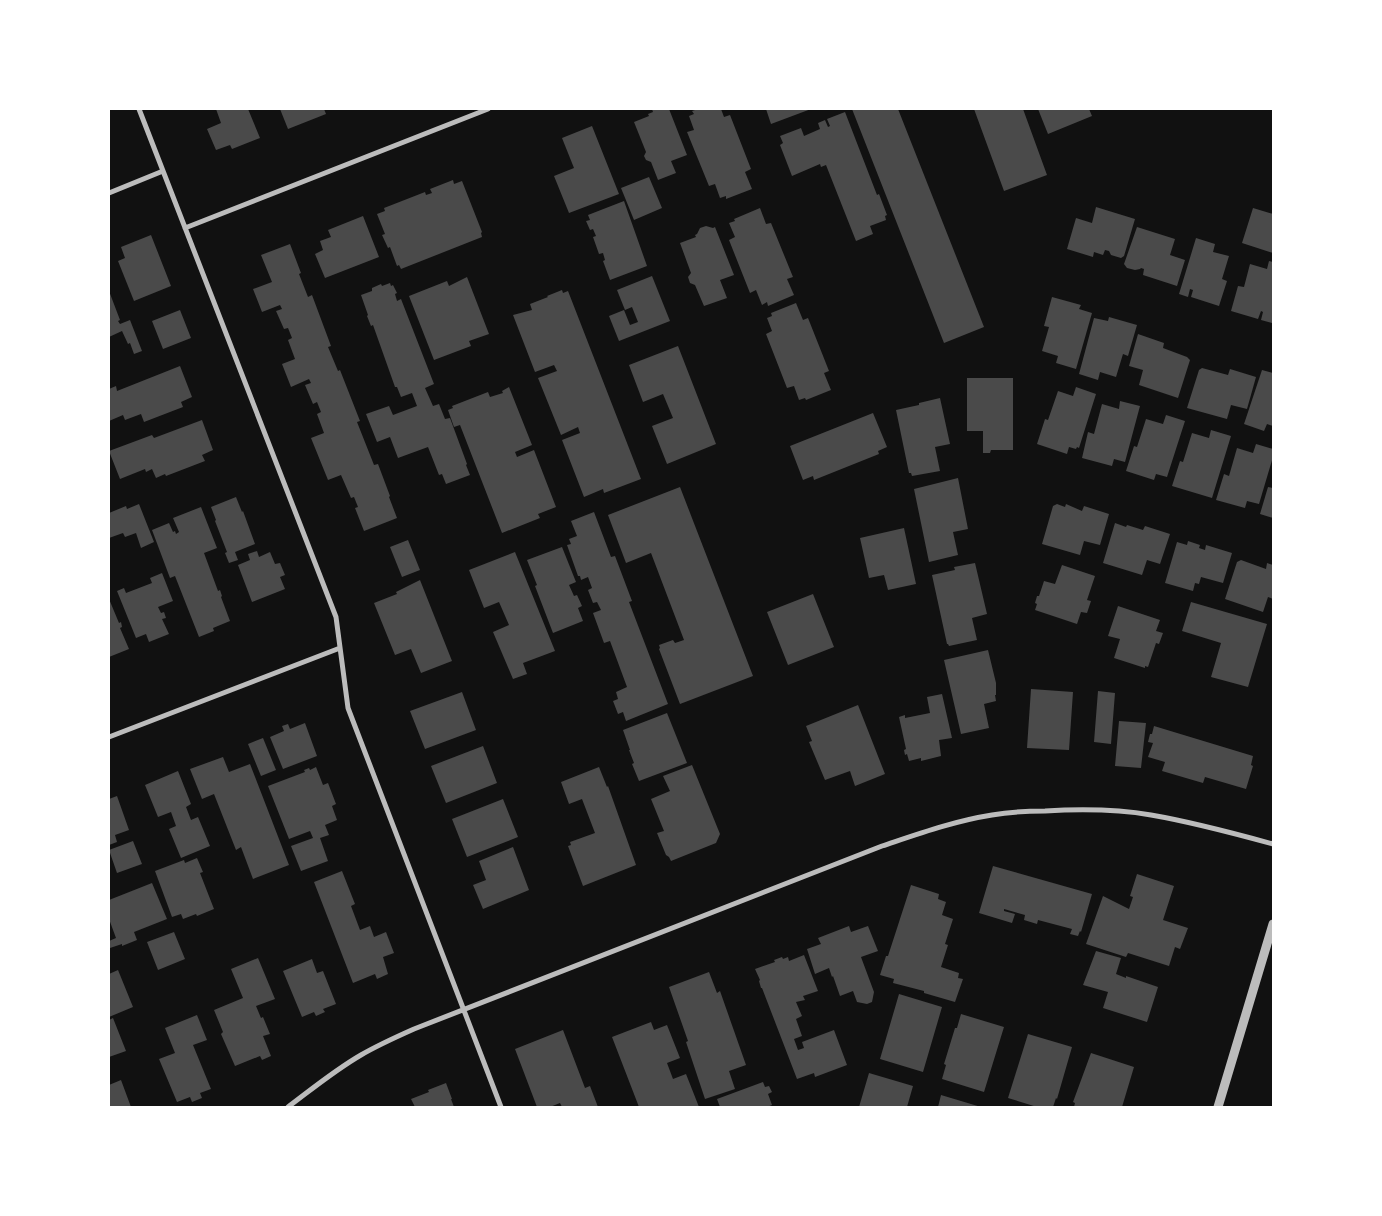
<svg xmlns="http://www.w3.org/2000/svg" width="1382" height="1216" viewBox="0 0 1382 1216" font-family="Merriweather,serif">
<style>
.building{fill:#4a4a4a}
.lines{fill:none;stroke-linecap:round;stroke-linejoin:round}
.minor{stroke:#bcbcbc;stroke-width:5}
.tertiary{stroke:#bcbcbc;stroke-width:9}
</style>
<rect width="100%" height="100%" fill="#111"/>
<path class="building" d="M216,109H248L260,138L232,149L230,145L216,150L207,129L221,123Z
M280,109H324L326,114L288,129Z
M652,109H669L687,155L671,161L676,173L658,180L651,162L646,160L644,156L646,152L634,122L649,116L648,114L653,112Z
M698,109H721L724,117L730,115L751,169L745,172L752,189L726,199V196L720,198L715,184L709,186L687,132L694,130L689,116L694,114L692,111Z
M766,109H811L771,124Z
M852,109H898L984,327L944,343Z
M974,109H1023L1047,175L1004,191Z
M1038,109H1089L1092,116L1048,134Z
M845,112L877,195L879,194L887,215L885,216L886,220L870,226L873,234L856,241L826,165L821,167L820,164L792,176L780,145L783,143L780,136L801,128L804,136L820,129L818,123L825,120L828,127L830,126L827,119Z
M592,126L619,194L569,213L554,176L574,168L562,138Z
M649,177L662,208L634,220L621,188Z
M453,180L454,184L462,181L482,232L481,233L482,237L401,269L399,265L397,266L390,247L388,248L382,235L385,234L377,214L385,211L384,208L425,192L426,195L432,193L430,189Z
M624,201L647,266L610,280L603,261L605,260L603,253L599,254L593,237L596,236L593,229L590,230L586,221L590,220L588,215Z
M1096,207L1135,219L1124,256L1121,258L1111,255L1109,251L1105,250L1103,255L1094,252L1093,257L1067,249L1076,218L1092,223Z
M760,208L766,224L771,223L793,277L787,279L794,295L768,306L767,302L762,305L756,290L750,293L729,240L735,237L729,223L735,221L734,219Z
M1253,208L1273,214V253L1242,243Z
M363,216L379,257L325,278L315,254L323,250L320,241L331,237L328,230Z
M706,226L713,228L715,227L734,275L720,280L727,298L704,306L695,285L690,283L688,277L691,273L680,243L696,237L695,235L697,234L700,228Z
M1137,227L1175,239L1170,255L1185,260L1177,286L1143,275L1144,269L1141,268L1140,269L1135,270L1127,268L1124,264Z
M151,235L171,286L134,301L118,261L125,258L121,247Z
M1196,238L1215,244L1213,252L1229,256L1222,279L1227,281L1219,306L1191,297L1193,290L1190,289L1188,297L1179,294Z
M290,244L301,273L299,274L308,297L312,295L331,346L328,347L338,371L340,370L360,421L357,422L374,465L378,464L390,496L389,497L397,518L364,531L355,508L358,507L354,497L351,498L341,475L328,480L311,438L324,433L317,414L321,412L317,402L313,404L305,385L311,383L309,379L291,387L282,364L295,359L288,340L292,338L288,328L284,329L276,311L282,309L280,305L262,312L253,289L272,282L261,255Z
M1269,261L1273,262V319L1272,323L1261,320L1263,312L1261,311L1258,319L1231,311L1238,286L1244,287L1250,264L1267,269Z
M652,276L670,321L619,341L609,316L624,310L630,325L638,322L632,307L625,310L617,290Z
M467,277L489,334L469,341L471,346L434,360L409,296L447,281L449,286Z
M390,283L391,286L393,285L397,293L395,294L397,301L401,299L434,384L425,388L433,406L439,404L445,419L450,418L467,464L466,465L470,475L446,484L442,474L439,475L428,447L398,458L390,437L377,442L366,414L389,406L393,415L417,406L412,393L401,397L397,387H395L373,325L371,326L367,316L368,315L361,295L372,291V288L381,284L382,286Z
M562,290L563,293L568,291L641,479L604,493L603,489L584,497L562,440L580,433L578,427L561,435L538,378L557,371L554,365L535,372L513,315L532,310L530,304L548,297L547,296Z
M109,291L120,320L118,321L120,324L130,320L142,351L134,354L130,343L128,344L122,331L109,337Z
M1052,297L1081,305L1079,309L1092,313L1076,369L1056,363L1058,356L1042,351L1049,327L1044,326Z
M796,303L803,320L808,318L829,371L824,373L831,390L806,400L805,398L799,400L794,386L787,388L766,334L772,331L767,318L772,316L771,313Z
M180,310L191,338L163,349L152,321Z
M1109,317L1137,325L1128,356L1123,354L1116,377L1100,372L1098,380L1079,374L1094,318L1108,321Z
M1138,334L1164,343L1163,348L1187,357L1190,360L1178,398L1139,385L1143,370L1129,366Z
M678,346L716,444L667,464L652,426L673,418L663,394L643,402L629,365Z
M180,366L192,397L181,402L183,407L144,422L141,414L125,420L123,415L109,421V389L116,386L117,391Z
M1202,368L1228,375L1230,369L1256,377L1247,409L1231,405L1227,419L1187,408L1199,370Z
M1262,370L1273,373V426L1267,424L1264,431L1244,424Z
M967,378H1013V450H991L990,453H983V431H967Z
M509,387L532,445L515,452L517,457L534,450L556,507L538,514L540,518L502,533L460,425L454,427L448,410L453,408L452,406L488,392L490,397L503,393L502,391Z
M1076,387L1096,394L1079,448L1077,447L1076,449L1069,447L1067,454L1037,444L1045,419L1048,420L1058,391L1073,396Z
M940,398L950,444L935,447L940,471L912,476L911,473H909L896,410L919,405V403Z
M1120,401L1140,406L1125,462L1114,459L1112,466L1082,458L1088,432L1094,434L1102,404L1119,409Z
M873,413L887,447L878,451L879,454L814,480L813,476L803,480L790,446Z
M1166,415L1185,421L1167,477L1156,474L1154,480L1126,471L1134,446L1137,447L1146,419L1163,424Z
M202,420L213,450L202,455L205,461L166,476L165,474L156,478L152,469L146,472L145,469L120,479L109,451L152,435L154,438Z
M1211,430L1231,436L1212,498L1172,486L1180,461L1183,462L1192,433L1209,438Z
M1256,444L1273,449V457L1259,504L1247,501L1245,508L1216,500L1224,474L1229,476L1237,448L1253,453Z
M958,478L968,529L953,532L958,555L929,562L914,489Z
M680,487L753,676L680,704L659,649L660,648L659,645L673,640L675,643L684,640L651,553L626,563L608,515Z
M1268,487L1273,488V518L1260,514Z
M236,497L242,512L243,511L255,544L235,552L238,560L229,563L225,553L227,552L215,521L216,520L211,507Z
M139,504L154,542L141,548L136,533L125,537L123,533L109,538V513L126,506L127,509Z
M1057,504L1065,507L1066,504L1082,511L1084,506L1109,514L1100,545L1084,541L1080,555L1042,544L1053,506Z
M201,507L217,548L204,553L218,591L220,590L222,596L221,597L230,621L213,628L214,631L199,637L175,576L170,578L152,530L169,523L173,532L175,531L176,534L179,532L173,518Z
M594,512L611,557L615,556L632,601L629,602L668,704L626,721L623,712L618,714L613,701L618,699L616,692L627,687L610,641L604,643L593,613L601,610L597,602L593,603L588,590L592,588L588,577L581,580L580,576H578L567,545L571,544L569,539L577,536L571,521Z
M1115,523L1126,527L1127,525L1143,530L1145,526L1170,534L1160,564L1147,560L1142,575L1103,563Z
M904,528L916,584L888,590L884,575L869,578L860,538Z
M408,540L420,570L402,577L390,547Z
M1188,541L1200,545L1199,548L1205,550L1206,545L1232,553L1223,583L1201,577L1199,584L1195,583L1193,591L1165,583L1177,542L1187,545Z
M562,547L576,582L569,585L574,596L577,595L582,606L578,608L583,621L553,633L535,586L537,585L527,560Z
M257,551L259,557L270,552L275,564L280,563L285,575L280,577L285,589L252,602L238,565L250,560L248,554Z
M515,552L555,651L523,663L527,674L513,679L493,632L509,625L499,602L484,608L469,570Z
M1241,560L1266,569L1267,563L1273,565V599L1268,597L1263,612L1225,599L1237,562Z
M975,563L987,614L972,618L977,640L949,646L948,644H947L932,575L955,570L954,567Z
M1062,565L1095,576L1087,600L1091,601L1087,613L1081,612L1077,624L1035,610L1037,604L1035,603L1037,596H1039L1044,581L1055,584Z
M162,573L173,601L158,607L161,613L164,612L166,618L162,619L169,634L149,642L146,634L136,638L117,591L124,588L126,593L152,583L150,578Z
M420,580L452,661L421,673L411,649L395,655L374,603L397,594L396,592Z
M813,594L834,647L788,665L767,612Z
M109,599L119,623L121,622L122,627L120,628L129,649L109,657Z
M1191,602L1267,624L1248,687L1211,677L1221,643L1182,631Z
M1118,606L1160,620L1156,631L1163,633L1159,644L1156,643L1148,667L1145,666V668L1114,658L1120,639L1108,636Z
M988,650L996,683V695H995L996,701L984,704L989,728L961,734L944,660Z
M1031,689L1073,692L1069,750L1027,748Z
M1098,691L1115,693L1111,744L1094,742Z
M462,692L476,730L425,749L410,711Z
M942,694L952,738L939,740L941,756L921,761V758L909,761L907,754L905,755L904,750L906,749L899,717L905,715V718L930,713L927,697Z
M858,705L885,774L855,786L850,771L825,780L809,742L812,741L806,726Z
M667,713L687,763L639,781L632,764L634,763L629,750H630L623,730Z
M1119,721L1146,723L1141,768L1115,766Z
M305,723L317,756L283,769L270,737L284,731L282,726L288,724L290,729Z
M1154,726L1253,756L1251,765L1253,766L1246,789L1205,777L1203,783L1162,771L1165,762L1148,757L1153,743L1148,742L1150,734H1152Z
M263,738L276,770L261,776L248,744Z
M483,746L497,783L446,803L431,766Z
M223,757L229,772L250,764L289,865L253,879L241,847L236,850L214,794L202,799L190,769Z
M692,765L720,834L716,843L671,861L669,857L666,855L657,833L664,831L651,799L670,791L663,776Z
M316,767L323,785L328,783L336,804L332,806L337,820L325,825L329,835L320,838L328,861L301,871L291,846L313,838L310,831L289,839L268,786L305,772L304,770L309,768L310,770Z
M599,767L607,787L608,786L636,865L583,886L568,846L571,845L570,842L595,833L582,799L569,804L561,782Z
M178,771L191,804L186,807L191,820L198,817L210,846L181,858L169,829L176,826L171,812L158,817L145,785Z
M117,796L129,830L115,835L117,842L109,845V799Z
M503,799L518,837L467,857L452,819Z
M133,841L142,864L117,873L109,850Z
M513,847L529,890L483,909L473,885L486,880L479,861Z
M197,858L203,872L200,873L214,909L197,916L196,914L183,919L181,914L172,917L155,871L184,860L185,863Z
M993,866L1092,894L1081,932L1080,931L1078,936L1070,934L1072,929L1038,920L1037,924L1024,920L1025,915L1004,909V911L1015,914L1012,923L979,913Z
M342,871L355,904L351,906L360,930L370,926L374,937L386,932L394,953L383,957L388,974L377,979L375,974L353,983L314,882Z
M1137,874L1174,886L1163,920L1188,928L1180,949L1175,947L1169,966L1128,953L1126,957L1086,944L1103,896L1129,909L1133,897L1130,896Z
M152,883L167,919L134,932L137,940L122,946V944L110,948L109,941L116,938L109,919V900Z
M911,885L939,894L938,899L946,902L942,915L953,919L945,944L948,945L941,967L959,973L958,978L963,979L955,1002L924,993V991L893,983L894,979L880,975L886,956H888Z
M849,926L851,932L868,926L878,951L861,957L874,992L872,1002L867,1004L857,1002L853,991L840,996L833,976L832,977L829,968L815,974L807,949L821,944L818,938Z
M174,932L185,959L158,970L147,942Z
M1096,951L1121,958L1116,974L1126,978V976L1158,987L1147,1022L1103,1008L1108,992L1083,985Z
M804,955L818,991L803,996L805,1000L796,1002L802,1016L796,1019L802,1036L794,1039L798,1050L804,1048L802,1042L834,1030L847,1065L815,1077L814,1073L797,1079L762,988H761L759,981L760,980L755,969L775,962L774,960L782,957L783,959L788,957L789,961Z
M258,958L275,999L256,1006L261,1018L263,1017L270,1034L263,1036L271,1056L262,1060L260,1056L235,1066L221,1034L223,1032L214,1010L243,998L231,969Z
M312,959L317,973L323,971L336,1004L323,1009L325,1012L316,1016L314,1012L302,1017L283,971Z
M118,970L133,1007L109,1017V974Z
M709,972L717,993L720,991L746,1065L729,1071L735,1089L705,1099L686,1042L688,1041L669,987Z
M899,994L942,1007L923,1072L880,1059Z
M961,1014L1004,1027L984,1092L942,1079L946,1065L944,1064L955,1028H957Z
M197,1015L207,1040L193,1045L211,1089L200,1093L202,1098L192,1102L190,1097L177,1102L159,1059L175,1053L165,1028Z
M113,1018L126,1051L109,1057V1020Z
M651,1022L654,1030L667,1025L680,1058L667,1063L673,1079L686,1074L699,1107H639L612,1037Z
M563,1030L585,1088L590,1086L598,1107H562L560,1103L550,1107H537L515,1049Z
M1028,1034L1072,1047L1057,1099L1056,1098L1053,1107H1037L1008,1098Z
M1091,1053L1134,1067L1122,1107H1074L1075,1103L1073,1102Z
M869,1073L913,1086L907,1107H859Z
M121,1080L131,1107H109V1085Z
M763,1082L765,1087L769,1086L772,1092L768,1094L772,1105L767,1107H720L717,1099Z
M446,1083L452,1099H451L454,1107H415L411,1099L429,1092L428,1090Z
M941,1095L981,1107H938Z"/>
<g class="lines">
<path class="minor" d="M139,109L336,617L348,708L501,1107
M109,193L163,171
M185,228L488,109
M109,737L340,648
M288,1107C312,1089 335,1070 361,1055C378,1045 396,1037 414,1029L882,846C918,834 954,821 992,815C1009,812 1027,811 1045,811C1080,809 1116,809 1151,815C1192,822 1233,833 1273,844"/>
<path class="tertiary" d="M1218,1107L1273,924"/>
</g>
<rect width="1382" height="1216" fill="none" stroke="#ffffff" stroke-width="220"/>
</svg>
